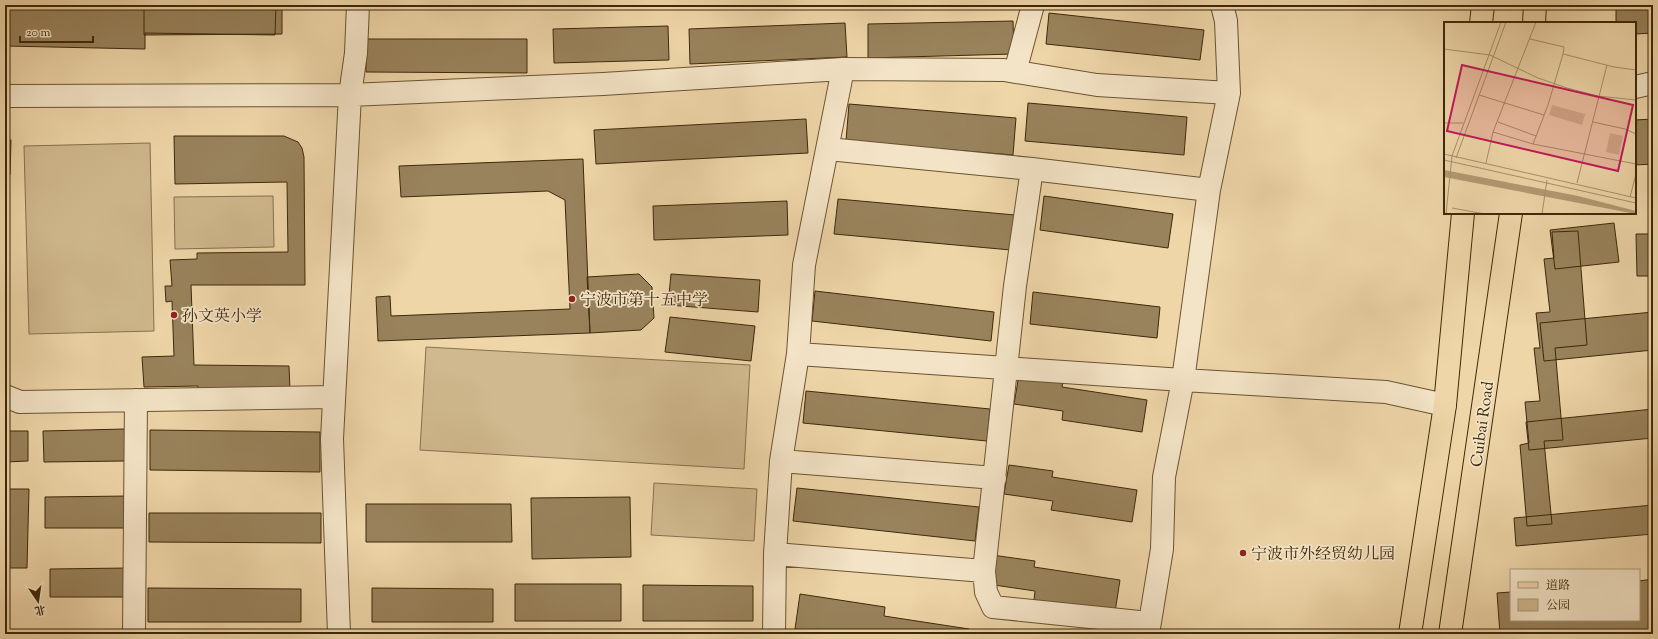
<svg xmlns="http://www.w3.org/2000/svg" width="1658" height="639" viewBox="0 0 1658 639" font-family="'Sorts Mill Goudy','Noto Serif SC',serif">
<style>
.green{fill:#d0b98e;stroke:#86714c}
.building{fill:#99835c;stroke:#3d2909}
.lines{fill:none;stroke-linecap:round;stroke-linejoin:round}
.minor-casing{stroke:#695431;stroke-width:24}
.major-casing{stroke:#3d2909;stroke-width:24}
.minor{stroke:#f4e4c7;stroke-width:22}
.major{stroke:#eed6a9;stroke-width:22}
.poi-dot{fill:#8f2418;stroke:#f4e4c7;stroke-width:1.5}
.labels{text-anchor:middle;stroke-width:3.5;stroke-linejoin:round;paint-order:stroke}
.poi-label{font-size:16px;fill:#3d2909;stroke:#f4e4c7;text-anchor:start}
.street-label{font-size:16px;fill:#3d2909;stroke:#f4e4c7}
.inset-road{fill:none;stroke:#a79169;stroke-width:1}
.view{fill:#c2185b;fill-opacity:0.15;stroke:#c2185b;stroke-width:2}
.inset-edge{fill:none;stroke:#3d2909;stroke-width:2}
</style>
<rect width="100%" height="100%" fill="#eed6a9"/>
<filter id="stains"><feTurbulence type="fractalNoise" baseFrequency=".005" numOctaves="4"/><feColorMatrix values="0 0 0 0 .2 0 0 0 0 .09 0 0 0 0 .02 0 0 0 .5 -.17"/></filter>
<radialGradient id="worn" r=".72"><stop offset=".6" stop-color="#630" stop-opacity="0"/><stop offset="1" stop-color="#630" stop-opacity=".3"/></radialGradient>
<path class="green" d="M150,143L154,331L29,334L24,146Z
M273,196L274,247L175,249L174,197Z
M426,347L750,365L744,469L420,450Z
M654,483L757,489L754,541L651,535Z"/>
<path class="building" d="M5,5H276L275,35L145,33V49L5,46Z
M144,5H282V34L144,35Z
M1594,5H1653V33L1635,34V23H1616V7L1594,8Z
M1049,13L1204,30L1200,60L1046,44Z
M1013,21L1014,54L868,58V24Z
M845,23L847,57L690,64L689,29Z
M668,26L669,60L554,63L553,29Z
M366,39H527V73L366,72Z
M1028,103L1187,117L1184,155L1025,141Z
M849,104L1016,118L1013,155L846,141Z
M806,119L808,153L596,164L594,130Z
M1653,119V164L1635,165V120Z
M174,136H284L298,142L302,148L304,157L305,285H191L194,365L289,366L290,390L198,391V386L144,387L142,357L174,356L172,301L166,302L165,286H172L170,260L197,259V253L288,252L287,182L175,184Z
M5,140H11L10,175H5Z
M583,159L590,333L378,341L376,297L390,296L391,316L570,309L565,200L548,191L401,197L399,166Z
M1044,196L1173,214L1168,248L1040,230Z
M838,199L1015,215L1011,250L834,234Z
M787,201L788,235L654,240L653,206Z
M1614,223L1619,262L1555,269L1550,230Z
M1578,231L1587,345L1555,348L1563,440L1544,441L1552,524L1527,526L1520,445L1529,443L1525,402L1540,401L1534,348H1540L1536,313L1550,312L1544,259L1554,258L1552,232Z
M1636,234H1653V276H1637Z
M639,274L652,287L654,318L641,330L590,333L587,277Z
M671,274L760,280L758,312L668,305Z
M815,291L994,312L991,341L812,321Z
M1033,292L1160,307L1157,338L1030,324Z
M1653,312V350L1544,361L1540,323Z
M670,317L755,326L751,361L665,352Z
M1019,375L1063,381L1062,387L1147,400L1142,432L1062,420L1063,411L1014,404Z
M806,391L990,409L987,441L803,423Z
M1653,409V438L1529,450L1526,422Z
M125,429V461L44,462L43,431Z
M150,430L320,432V472L150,470Z
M5,431H28V461L5,462Z
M1009,465L1053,471L1052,477L1137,490L1132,522L1051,510L1053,501L1004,494Z
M797,488L979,507L975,541L793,521Z
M5,489H29L27,568H5Z
M129,496L128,528H45V497Z
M630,497L631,557L532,559L531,498Z
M366,504H511L512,542H366Z
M1653,505V534L1516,546L1514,518Z
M149,513H321V543L149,542Z
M992,555L1035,561L1034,567L1120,580L1115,612L1034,600L1035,591L987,584Z
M128,568V597H50V569Z
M1653,579V634H1500L1497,593L1511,592V620H1639V581Z
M515,584H621V621H515Z
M643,585L753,586V621H643Z
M148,588L301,589V622H148Z
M372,588L493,589V622H372Z
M800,594L885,607L884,616L969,629L968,634H828L795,629Z"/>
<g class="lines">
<defs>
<path id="minor" d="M1015,72L1033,5
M1635,87L1653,83
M5,96L350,95L603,84L843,69L1004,70L1097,85L1229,93
M828,149L1032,169L1209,190
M1032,169L1015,286L984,571L986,592L993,607L1149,623
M798,354L1183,380L1386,392L1445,405
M5,396L20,402L333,397
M781,461L995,478
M775,554L984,571
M134,634L136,400
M339,634L332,439L350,95L356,53L358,5
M774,634L775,554L781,461L798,354L804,265L843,69
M1148,634L1162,549L1164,477L1183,380L1209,190L1229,93L1226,21L1222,5"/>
<path id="major" d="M1481,23L1483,5
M1534,23L1535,5
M1410,634L1445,405L1463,213
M1450,634L1511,213"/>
</defs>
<use href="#minor" class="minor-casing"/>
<use href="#major" class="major-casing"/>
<use href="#minor" class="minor"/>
<use href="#major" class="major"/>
</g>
<g class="poi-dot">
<circle cx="572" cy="299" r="4"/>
<circle cx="174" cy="315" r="4"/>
<circle cx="1243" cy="553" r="4"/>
</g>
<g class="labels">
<g class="poi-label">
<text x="580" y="305">宁波市第十五中学</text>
<text x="182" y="321">孙文英小学</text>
<text x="1251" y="559">宁波市外经贸幼儿园</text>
</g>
<g class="street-label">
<text transform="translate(1481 424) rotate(-82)" y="6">Cuibai Road</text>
</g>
</g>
<g transform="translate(1444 22)">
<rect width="192" height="192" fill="#eed6a9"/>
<path d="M108,83L141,92L138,103L105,93ZM166,111L179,114L175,133L162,130Z" fill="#d0b98e"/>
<path d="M0,148L134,174L192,189V192L0,155Z" fill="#b29b73"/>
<path class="inset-road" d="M86,17L120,25L119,32L170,45L192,48M0,27L46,33L94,56L123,66L154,74L192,78M35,73L100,93M54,100L92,114M149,100L181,107L192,112M0,101H19M49,110L89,122L192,142M89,122L104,83L119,32M0,132L192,176M12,136L62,0M0,138L192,181M42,141L49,110L92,0M133,161L163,43M186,175L192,152M8,186L41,192M2,192L8,134L57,0M98,192L103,158"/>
<path class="view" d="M18,43L189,83L174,149L3,109Z"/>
<rect width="192" height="192" class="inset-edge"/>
</g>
<rect width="1658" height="639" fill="none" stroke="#eed6a9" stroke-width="20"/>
<rect x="6" y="6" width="1646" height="627" fill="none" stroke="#3d2909" stroke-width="2"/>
<rect x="10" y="10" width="1638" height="619" fill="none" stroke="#3d2909"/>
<rect x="1510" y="569" width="130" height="52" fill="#f4e4c7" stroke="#ab997b"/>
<rect x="1518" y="582" width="20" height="6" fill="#eed6a9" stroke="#ab997b"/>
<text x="1546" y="589" font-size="12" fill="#3d2909">道路</text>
<rect x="1518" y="599" width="20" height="12" fill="#d0b98e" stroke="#ab997b"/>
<text x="1546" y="609" font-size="12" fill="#3d2909">公园</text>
<g transform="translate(38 601) rotate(167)" stroke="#f4e4c7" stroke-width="3" paint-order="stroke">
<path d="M0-3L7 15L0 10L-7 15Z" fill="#3d2909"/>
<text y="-6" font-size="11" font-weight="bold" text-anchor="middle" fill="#3d2909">北</text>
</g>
<path d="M20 36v6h73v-6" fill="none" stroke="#3d2909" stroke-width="2"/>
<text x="26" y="36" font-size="12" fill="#3d2909" stroke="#f4e4c7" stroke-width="3" paint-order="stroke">20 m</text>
<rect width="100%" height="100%" filter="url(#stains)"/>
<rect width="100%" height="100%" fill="url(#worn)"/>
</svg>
